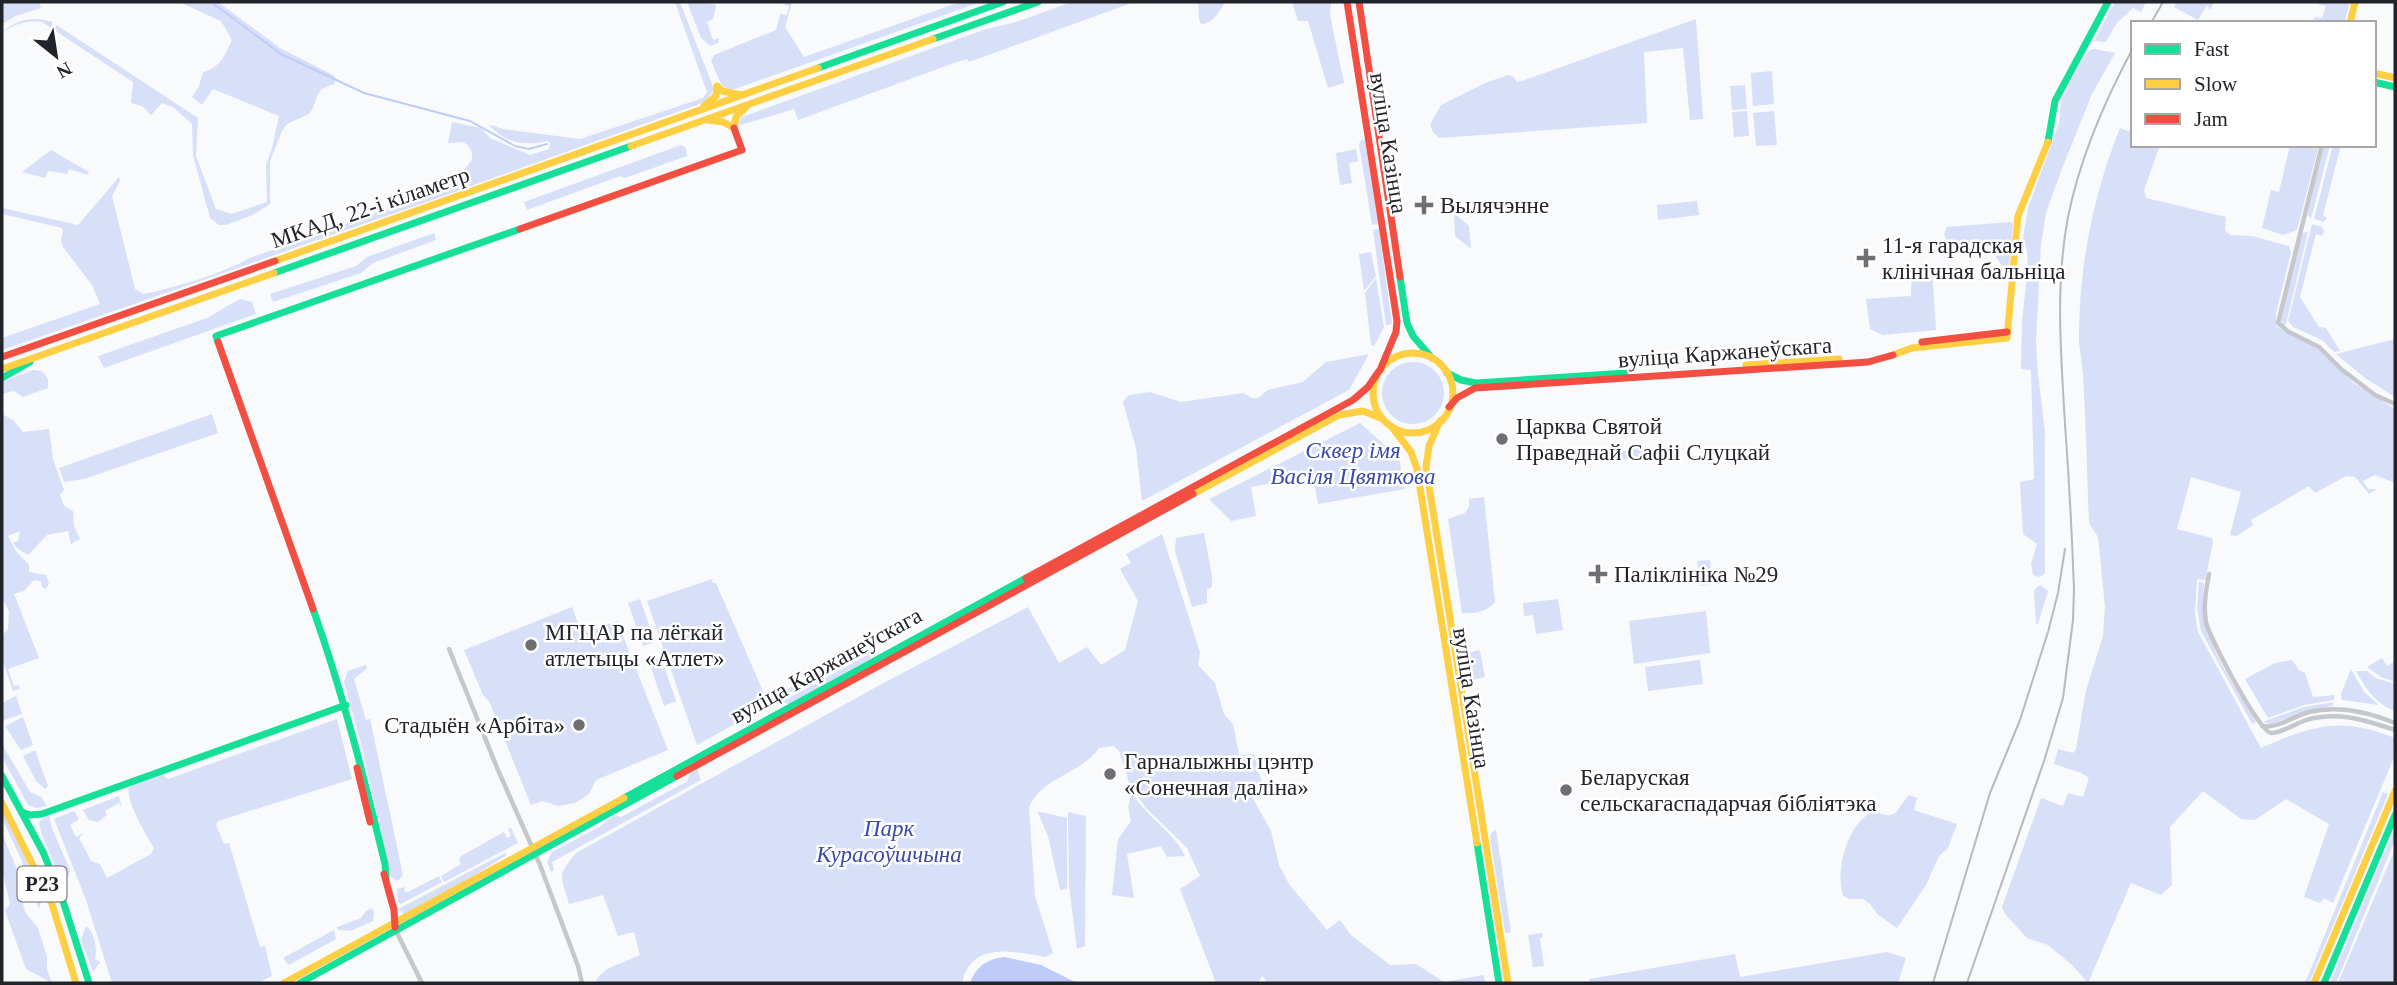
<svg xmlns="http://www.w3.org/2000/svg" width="2397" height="985" viewBox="0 0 2397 985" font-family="'Times New Roman',serif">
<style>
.green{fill:#d7dff9}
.water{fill:#bfccf9}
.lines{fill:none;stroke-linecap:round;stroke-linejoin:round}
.stream{stroke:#bfccf9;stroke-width:2}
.street{stroke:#c6c7ca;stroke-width:4.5}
.fast{stroke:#16e098;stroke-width:7}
.slow{stroke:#ffcf43;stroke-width:7}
.jam{stroke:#f24e42;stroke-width:7}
.rail{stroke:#b7b9bb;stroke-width:2}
.poi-dot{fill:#6d6f74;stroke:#fff;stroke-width:2.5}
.labels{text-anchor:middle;stroke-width:5;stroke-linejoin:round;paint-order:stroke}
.shield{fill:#fff;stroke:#64666b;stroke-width:2}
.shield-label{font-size:21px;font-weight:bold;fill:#22242b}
.street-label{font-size:23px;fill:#22242b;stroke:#fff}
.poi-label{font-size:23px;fill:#22242b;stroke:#fff;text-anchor:start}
.park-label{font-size:23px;font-style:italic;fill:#3a4aa5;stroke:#fff}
</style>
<rect width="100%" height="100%" fill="#f8fafc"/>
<path class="green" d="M2,2H39L41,8L16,16L2,24Z
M179,2H218L280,48L335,76V84C312,89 320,100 309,114L287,124L282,131L270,161V204L253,215L226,225H219L210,218L193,155L192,124L173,107L162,103L151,115L142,106L131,103L133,82L42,22C28,20 13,24 2,33C16,19 33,16 52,22L198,118L196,156L216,209L231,214L267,202L266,165L272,148L279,116L213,89L202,105L192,97L199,86L203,72C220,68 225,55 232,40L221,21Z
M675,2H680L714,89L705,102L438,198L2,350V338L100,304L92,285L63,247L61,241L63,231L62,228L2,214V208L78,225L119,177L120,181L112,196L135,289L144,294C180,286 216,276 250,258L434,192L463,171L472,160V152L468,145L463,142L448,143L452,122L481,128L490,138L530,155L549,149L550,144L548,141C522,146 507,144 488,124L503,129L580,139L703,98L707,92Z
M687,2H703L716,5L713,19L707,22L713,40L719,38L718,43L710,46L701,38Z
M784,2H792L785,27L804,57L960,2H981L732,90L722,86L711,61L714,55L776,30L780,14L787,15L789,6L783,4Z
M1072,2H1134L969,62L967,59L954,63L798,120L794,109L741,125L738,123L742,117L983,30L1016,22Z
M1198,2H1225C1219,12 1214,23 1201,24L1199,19Z
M1292,2H1331L1330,15L1344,83L1328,88L1308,21H1298Z
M2115,2H2146L2141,12L2133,8L2116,24L2106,42L2094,41Z
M2177,2H2214L2210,10L2207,5L2198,20L2174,7Z
M2318,2H2350L2344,23H2313L2315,17L2322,18L2326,6L2318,4Z
M1696,19L1703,119L1690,120L1683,48L1644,52L1647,123L1439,138L1433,132L1430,125L1441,105L1485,83L1508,75L1514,77L1517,82L1522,81Z
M2095,49L2115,53L2092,94L2061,171L2046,213L2041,245L2036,341L2038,374L2045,432V573L2040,577L2033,575L2031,564L2037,544L2023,534L2020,482L2034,479L2031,370L2021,369L2022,321L2028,266L2027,251L2023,238L2028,208L2059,123L2061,101L2080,63L2090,50Z
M1772,71L1774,104L1753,106L1751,73Z
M1745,85L1747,109L1732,110L1730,86Z
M1747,111L1749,136L1734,137L1732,112Z
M1774,111L1777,145L1756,146L1753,113Z
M2133,126V145H2160L2144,190L2146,198L2226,217L2225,230L2230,235L2252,236L2289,246L2291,253L2276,313V326L2318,349L2354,383L2395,409V483L2375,475L2363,481L2368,489H2377L2369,494L2355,477L2346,476L2315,493L2309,486L2251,520L2253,525L2237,536L2230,535L2241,492L2191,477L2177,529L2212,538L2213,542L2205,580L2197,579L2195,614L2198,632L2261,748C2314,725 2340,716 2395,738V755L2333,903L2324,898L2320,903L2304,897L2329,824L2286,799L2255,820L2241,819L2203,791L2170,827L2172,885L2161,895L2131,883L2088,983L2072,965L2048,945L2027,938L2005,914L2002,907L2041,798L2063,806L2068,793L2083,797L2089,778L2081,773L2054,764L2058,749L2073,753L2076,749L2086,690L2103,636L2105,607L2098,537L2089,523C2087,474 2086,424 2083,374C2082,360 2078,345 2079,331C2080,261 2094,193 2120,128L2131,132Z
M1365,139L1378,224L1372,225L1359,144L1361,140Z
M681,145L686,148L687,156L625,178L620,176L527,210L524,202Z
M2290,145H2319L2297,230L2283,235L2262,228L2271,190L2279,192Z
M2324,145H2330L2311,219L2307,214Z
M2333,145H2341L2323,215L2327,218L2324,222L2314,219Z
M1356,149L1358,161L1349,163L1352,183L1340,185L1336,153Z
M51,150L89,172L88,175L69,169L67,174L48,171L45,178L22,172Z
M1697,201L1699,215L1658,220L1657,205Z
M1454,213L1469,226L1471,249L1455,236Z
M2010,222L2013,224L2009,268L2003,267L1988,245L1982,243L1950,248L1944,234L1947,227Z
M2312,224L2322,227L2324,232L2322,236L2316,234L2300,297L2319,327L2326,328L2340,351L2334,352L2322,340L2293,327L2288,321Z
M1379,229L1392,324L1386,325L1373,230Z
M2308,232L2286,324L2284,326L2280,320L2302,233Z
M434,233L436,240L373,263L361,273L273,302L270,294L356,266L367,257Z
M1371,252L1376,276L1364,291L1359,254Z
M1932,268L1936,330L1883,335L1870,329L1866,299L1911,296L1912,269Z
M1376,278L1384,327L1374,346L1371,345L1365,293Z
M241,299L252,302L256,314L104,368L98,356L207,318C221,311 226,305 241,299Z
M2395,339V397L2365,378L2336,354Z
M1369,354L1349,390L1142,501L1136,448L1123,402L1129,395L1150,392L1181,402L1243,393L1252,398H1258L1268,390L1303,382L1326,362Z
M1382 393a31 31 0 1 1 62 0a31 31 0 1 1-62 0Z
M33,370L42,371L48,379V388L23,397L14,391L2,394V382Z
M212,414L218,433L84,479L64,482L59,468Z
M4,415L13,420L23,432L49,429L53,459L64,490L60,495L64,506L73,511L74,526L80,539L71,544L68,531L47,535L28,555L18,549L13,543L18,541L20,531L8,536L16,551L29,565V572L46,575L49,584L46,589L42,587L41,581L34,580L24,591L14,594L39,658L8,669L14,686L19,685L20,689L13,691L2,659V635L8,629L9,611L2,598V416Z
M1360,423L1399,458L1405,489L1318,504L1313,476L1251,487L1256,516L1231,521L1209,499Z
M1646,446L1648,458L1607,461V459L1633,447Z
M1484,497L1495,602C1487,612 1474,614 1462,613L1448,519L1465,513L1469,507V499Z
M1204,533L1212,576V587L1207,589V603L1192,607L1175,551L1176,538Z
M1162,534L1200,652L1198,665L1215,683L1224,714L1233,724L1239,755L1254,754L1263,787L1251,795L1271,831L1279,865L1289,884L1327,930L1340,920L1351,935L1390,965L1416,964L1444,982L1484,975L1485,983H1266V980L1262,976L1258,983H1216L1180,889L1200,876L1187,848L1145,807L1130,785L1119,751L1114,746L1099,748C1080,775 1043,776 1029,807L1035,896L1053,953L1046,957C1016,952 971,940 962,983H598L596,979L607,969L640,955L634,932L618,936L603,895L569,904C561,875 556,877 576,853L878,686L1028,607L1059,663L1087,647L1101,665L1125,650L1138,601L1120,569L1131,563L1126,554Z
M1710,560L1713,584L1700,586L1697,561Z
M712,579L713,583H716L769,705L697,745L647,601Z
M2199,582L2204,583C2196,635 2231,679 2256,722L2252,724L2201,631L2197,608Z
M2040,585L2048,591L2038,624L2036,623L2034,590Z
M640,599L655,642L643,646L628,603Z
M1558,599L1563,630L1536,634L1533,615L1524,616L1523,603Z
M572,607L582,634L617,621L668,750L596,780L589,794L575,803L559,806L542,801L531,805L489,701L483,695L464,650Z
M1706,611L1710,653L1634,664L1629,621Z
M864,648L868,649L780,698L782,692Z
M1478,650L1480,651L1485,677L1472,680L1467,654Z
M871,653L870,659L789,704L782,702Z
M661,657L676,701L664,706L649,662Z
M2382,658L2387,666L2395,661V682L2381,677L2367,667Z
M1700,660L1703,684L1648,691L1645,667Z
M2292,660L2299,670L2305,673L2313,697L2334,695V700L2304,705L2268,718L2245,679L2275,663Z
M366,665L367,668L354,679L366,720L370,719L403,875L398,881L391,877L362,747L344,682L348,671Z
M2351,669L2364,692L2379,705L2342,700L2341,694Z
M2356,671H2367L2375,678L2395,684V711C2375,703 2366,689 2356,671Z
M16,696L22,714L2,721V703Z
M2334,702L2332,706L2312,710L2270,724L2263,722L2304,707Z
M23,717L33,745L21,750L5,726Z
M337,719L352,779L218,821L216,825L224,844L229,843L260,947L265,946L272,976L258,983H112L86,900L54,819L74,811L79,819L70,825L76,837L84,833L79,838L91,861L100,864L107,878L151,854L154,848C146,834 125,801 129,786L161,774L168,779Z
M2,744L30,792L41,797L47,806L36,808L28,805L2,757Z
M35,750L48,786L45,789L36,781L23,756Z
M697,770L701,780L552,862L554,870L551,872L547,862L552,852L599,827L615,815L621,817L688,781L689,775Z
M2383,792L2388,794L2309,983H2305Z
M1132,793C1147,817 1174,832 1185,856L1167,857L1161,846L1127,854L1134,898L1112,895L1118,839L1131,821L1128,807Z
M1909,795L1917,798L1914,810L1957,824L1948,848L1939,856L1926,885L1897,928L1877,914L1870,904L1863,899H1850L1843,896C1835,870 1847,823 1874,811C1898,822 1895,810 1909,795Z
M119,796L122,807L119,803L105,811L107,815L98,822L89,820L83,810Z
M2,806L19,842L42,899L39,909L22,861L2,818Z
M1037,811L1067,818V889L1060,890L1048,836Z
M1068,812L1086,816L1085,946L1077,949L1069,886Z
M49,814L51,826L70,870L69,876L56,868L41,832L39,822Z
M511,828L518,843L444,882L441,876L461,864L459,860L461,856L504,832L507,838L511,836L508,829Z
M2395,828V840L2336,983H2330Z
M1496,830L1511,932L1505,933L1490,837L1492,832Z
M2,834L20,876L21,896L25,912L38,928L47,957V969L52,983L26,969L5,911L10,904L2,870Z
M2395,849V983H2338Z
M505,853L507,855L444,894L405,915L398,909Z
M439,876L442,882L401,904L398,903L397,889L404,887L405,892H408Z
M372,908L374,912L373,921L350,931L338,930L337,927L361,918L366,911Z
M86,926C96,933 97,952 95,959L100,962L93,972L81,940Z
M334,930L336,939L289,965L283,958Z
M1542,933L1543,937L1540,938L1544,966L1533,967L1528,935Z
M1887,952L1906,958L1898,983H1590L1589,979L1735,954L1740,977Z"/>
<path class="water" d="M1004,957L1041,965L1077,983H970C976,967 986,959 1004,957Z"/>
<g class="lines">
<path class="stream" d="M211,2L281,54L364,93L470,121L515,146L529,149L547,144"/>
<path class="street" d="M2322,145L2278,323L2289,332L2319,347L2341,369L2375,395L2395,404
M2209,574C2206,590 2203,606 2206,622C2209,637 2259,732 2271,733C2278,734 2298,723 2306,720C2339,711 2364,720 2395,730
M449,649L498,770L540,865L578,966L582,983
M2262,726C2277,729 2294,716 2309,712C2338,705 2368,712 2395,723
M396,931L422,983"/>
<path class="fast" d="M933,39L1038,2
M818,68L1003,2
M2374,82L2395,87
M2048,142L2055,101L2108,2
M274,273L631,146
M1400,277L1407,323L1413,336L1432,358
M218,342L216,336L520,229
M1447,373L1461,380L1476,383L1626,373
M2,378L30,362
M313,609C343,693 364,778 385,864L386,877
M2,776L43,852L62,898L89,983
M624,798L1026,578
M22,812L30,815L42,814L346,705
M1477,843L1499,983
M300,983L677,776
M2324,983L2395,815"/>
<path class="slow" d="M2350,23L2355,2
M2374,73L2395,78
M704,106L716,96L717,86L722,91L742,95
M708,120L723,122L734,128L736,117L746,107
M631,146L933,39
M275,261L818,68
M1373 393a40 40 0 1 1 80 0a40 40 0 1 1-80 0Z
M1893,355L1912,348L2007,338L2018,216L2048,142
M1746,365L1839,359
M2,369L274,273
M1440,421L1429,446L1426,467L1508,983
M1391,426L1411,452L1417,469L1477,843
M1193,494L1339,415L1363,411L1383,419
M2,803L52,904L76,983
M284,983L624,798
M2314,983L2395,791"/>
<path class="jam" d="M1347,2L1397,321L1396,332L1380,370
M1359,2L1400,277
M520,229L742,150L734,128
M218,342L313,609
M1922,342L2007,332
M2,357L275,261
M1449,407L1457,398L1475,388L1868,362L1893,355
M1026,578L1353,400L1368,387L1379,371
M357,768L370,822
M677,776L1193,494
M384,874L394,910L395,927"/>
<path class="rail" d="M2151,23L2163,2
M1933,983L1990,793L2020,720L2048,632L2058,593L2065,549
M1967,983L2044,761L2063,698L2073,620L2074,589C2072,534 2069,479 2065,424C2061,355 2055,285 2068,217C2080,157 2104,102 2133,48"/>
</g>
<g class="poi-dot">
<path d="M1420.5 194.5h7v7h7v7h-7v7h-7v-7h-7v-7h7z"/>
<path d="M1862.5 247.5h7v7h7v7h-7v7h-7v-7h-7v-7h7z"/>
<circle cx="1502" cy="439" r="7"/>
<path d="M1594.5 563.5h7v7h7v7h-7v7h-7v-7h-7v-7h7z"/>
<circle cx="531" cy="645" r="7"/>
<circle cx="579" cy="725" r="7"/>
<circle cx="1110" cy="774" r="7"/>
<circle cx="1566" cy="790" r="7"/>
</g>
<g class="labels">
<rect class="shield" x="17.5" y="866.5" width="49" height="35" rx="5"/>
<g class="shield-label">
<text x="42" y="891">Р23</text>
</g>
<g class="street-label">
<text transform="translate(1389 143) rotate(81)" y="8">вуліца Казінца</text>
<text transform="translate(370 207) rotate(-19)" y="8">МКАД, 22-і кіламетр</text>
<text transform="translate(1725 352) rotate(-4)" y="8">вуліца Каржанеўскага</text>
<text transform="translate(826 665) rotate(-29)" y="8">вуліца Каржанеўскага</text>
<text transform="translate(1472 698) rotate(81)" y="8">вуліца Казінца</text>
</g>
<g class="poi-label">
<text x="1440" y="213">Вылячэнне</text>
<text x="1882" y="253">11-я гарадская<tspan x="1882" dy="26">клінічная бальніца</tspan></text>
<text x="1516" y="434">Царква Святой<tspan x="1516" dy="26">Праведнай Сафіі Слуцкай</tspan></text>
<text x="1614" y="582">Паліклініка №29</text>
<text x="545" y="640">МГЦАР па лёгкай<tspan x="545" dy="26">атлетыцы «Атлет»</tspan></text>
<text x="565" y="733" text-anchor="end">Стадыён «Арбіта»</text>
<text x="1124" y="769">Гарналыжны цэнтр<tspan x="1124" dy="26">«Сонечная даліна»</tspan></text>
<text x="1580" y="785">Беларуская<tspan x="1580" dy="26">сельскагаспадарчая бібліятэка</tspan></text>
</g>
<g class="park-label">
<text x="1353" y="458">Сквер імя<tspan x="1353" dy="26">Васіля Цвяткова</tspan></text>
<text x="889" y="836">Парк<tspan x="889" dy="26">Курасоўшчына</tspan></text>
</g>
</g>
<rect width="2397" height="985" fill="none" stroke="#22242b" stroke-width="7"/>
<rect x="2131" y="21" width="245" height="126" fill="#ffffff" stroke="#a7a7aa" stroke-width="2"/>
<rect x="2145" y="44" width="35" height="10" fill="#16e098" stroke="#a7a7aa" stroke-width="2"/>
<text x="2194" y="56" font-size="21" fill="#22242b">Fast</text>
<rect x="2145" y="79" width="35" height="10" fill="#ffcf43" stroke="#a7a7aa" stroke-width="2"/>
<text x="2194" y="91" font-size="21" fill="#22242b">Slow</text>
<rect x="2145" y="114" width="35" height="10" fill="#f24e42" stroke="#a7a7aa" stroke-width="2"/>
<text x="2194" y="126" font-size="21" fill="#22242b">Jam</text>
<g transform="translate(56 56) rotate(150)" stroke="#ffffff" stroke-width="5" paint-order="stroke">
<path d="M0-5L12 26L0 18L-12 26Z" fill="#22242b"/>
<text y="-10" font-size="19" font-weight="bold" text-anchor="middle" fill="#22242b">N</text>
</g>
</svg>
